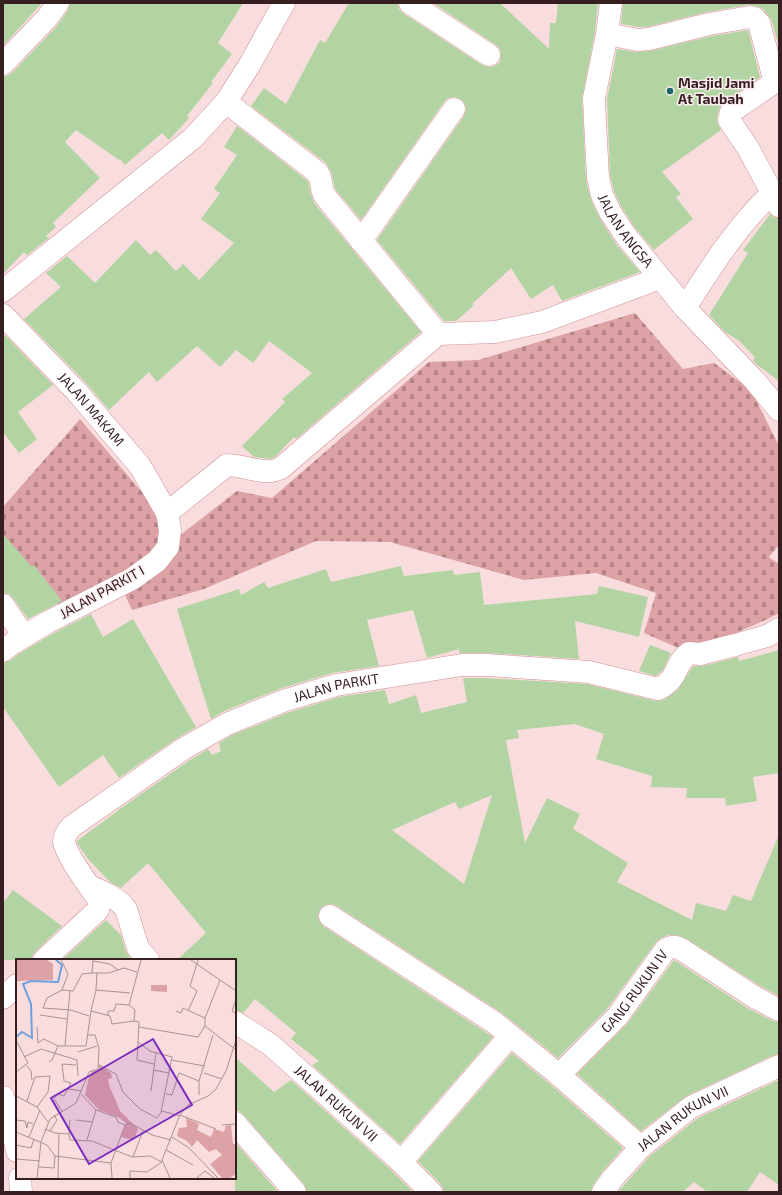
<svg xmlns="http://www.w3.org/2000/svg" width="782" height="1195" viewBox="0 0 782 1195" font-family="'Exo 2',sans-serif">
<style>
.cemetery{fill:url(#cemetery-stones)}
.building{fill:#b2d4a2;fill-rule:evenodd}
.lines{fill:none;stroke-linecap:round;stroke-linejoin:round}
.street-casing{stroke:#d19194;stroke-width:23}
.secondary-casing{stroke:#d19194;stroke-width:23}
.street{stroke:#fff;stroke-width:22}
.secondary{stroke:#fff;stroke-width:22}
.poi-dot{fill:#186667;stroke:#fceeee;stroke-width:1.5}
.labels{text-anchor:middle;stroke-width:3;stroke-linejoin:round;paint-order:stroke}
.poi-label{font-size:14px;font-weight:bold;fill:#371e20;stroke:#fceeee;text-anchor:start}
.street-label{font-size:14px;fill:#371e20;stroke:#fceeee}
.inset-river{fill:none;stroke:#719fdc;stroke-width:2}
.inset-road{fill:none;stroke:#ab9192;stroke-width:1}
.view{fill:#7b2cbf;fill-opacity:0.15;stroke:#7b2cbf;stroke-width:2}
.inset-edge{fill:none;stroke:#371e20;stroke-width:2}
</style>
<defs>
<pattern id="cemetery-stones" width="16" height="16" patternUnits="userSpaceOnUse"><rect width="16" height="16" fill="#dda2a5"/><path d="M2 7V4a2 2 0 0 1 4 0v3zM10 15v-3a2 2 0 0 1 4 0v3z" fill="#b48386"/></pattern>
</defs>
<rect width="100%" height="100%" fill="#f9ddde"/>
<path class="cemetery" d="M635,313L683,369L714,363L751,390L779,446V545L769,557L779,564V613L768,619L690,653L644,633L656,593L596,573L524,580L390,542L316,541L204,589L132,610L125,595L61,608L3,535V507L80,419L179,536L237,491L272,498L429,362L478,360Z"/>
<path class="building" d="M3,3H42L3,46Z
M70,3H243L218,43L232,54L211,82L213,83L187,116L189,118L169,140L162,133L125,165L120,159L119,160L76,130L65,142L100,178L53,223L56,227L46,236L49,238L27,255L24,252L3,274V76H7L12,73L56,27L68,10Z
M349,3H398L399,9L403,13L482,65L489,67L495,66L500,62L501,55L500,49L496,45L433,3H500L549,49L550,23H556L558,3H598L595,32L582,98L586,180L591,200L600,219L616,244L640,272L562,301L553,285L531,299L511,268L472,304L474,305L456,321H444L377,240L464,116L466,110L465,104L461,99L455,97L448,98L444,102L361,220L335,189L331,172L326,163L251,106L264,88L286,104L320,40L325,43Z
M623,3H779V46L771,19L763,9L757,6L748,5L707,12L647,27H639L621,24Z
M748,30L760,77L724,102L719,109L717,117V122L721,130L662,172L681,194L676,197L693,219L654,250L636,229L621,206L614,191L610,175L607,99L617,49L636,52L650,51L712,36Z
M237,126L308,181L311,195L315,204L421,332L296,439L294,437L276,456L271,459L254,457L242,446L285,402L282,399L312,373L269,341L253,363L236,350L220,367L197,346L157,382L149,372L109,410L85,382L24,319L61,287L46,273L67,256L95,283L136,240L150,255L156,250L176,271L183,264L199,280L234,243L201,219L220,193L214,189L237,155L224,147Z
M770,214L773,217L779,218V381L756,364L753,361L755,357L738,340L725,332L709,315L748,253L743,250Z
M5,335L53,385L18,412L37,439L19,453L3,432V337Z
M3,534L32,567L34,565L62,601L28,619L13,598L9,594L3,593Z
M401,566L404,576L453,570L454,575L480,572L484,605L597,594L599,586L648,597L639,637L575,621L579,659L488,653H459V649L427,658L413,610L367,620L379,666L332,673L279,689L222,712L211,719L177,609L239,589L241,595L264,582L268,588L326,569L331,582Z
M91,614L103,637L133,619L196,727L176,739L119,778L103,755L59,787L3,707V663L10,661L20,653L54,633Z
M650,645L671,653L663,670L656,676L639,671Z
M779,650V773L753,777L757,801L726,806L725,798H686L687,788L651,787L652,776L596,759L604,734L575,724L517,730L519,738L506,740L525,843L547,798L580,814L573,829L628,863L617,882L692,920L696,903L726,911L733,895L751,901L779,835V996L762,987L687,939L677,935H668L661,938L656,942L607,1009L558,1058L502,1013L337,906L331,904L325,905L320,909L318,915L319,921L323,926L493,1037L400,1144L312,1065L319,1061L291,1039L296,1033L255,999L243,1013L235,1010V960H177L206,933L148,863L121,888L110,882L88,859L77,843V841L124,806L190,760L208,749L212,755L221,751L219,743L232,735L287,713L339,697L385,690L389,704L416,695L421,713L467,702L463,678H487L587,684L656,701L664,700L678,690L693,666H703L738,657L739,661ZM492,795L464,884L392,830L455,802L459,809Z
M13,890L62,926L36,951L32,956V960H3V903Z
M106,920L121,935L126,952L132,960H62Z
M674,960L749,1009L773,1021L779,1022V1054L774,1055L686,1096L641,1131L577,1074L627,1024Z
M512,1053L551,1085L623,1148L603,1171L593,1185L591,1192H443V1188L440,1183L418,1161Z
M235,1057L274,1092L291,1080L388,1167L413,1192H307L304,1184L244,1115L239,1111H235Z
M779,1080V1185L760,1172L747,1192H707L694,1182L683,1192H618L650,1156L698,1118Z
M235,1142L278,1192H235Z"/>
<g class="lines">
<defs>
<g id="street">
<path d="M410,3L489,55"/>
<path id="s1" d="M611,3L607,34L594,98L595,122L598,177L602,195L610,212L626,236L685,308L755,381L779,410"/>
<path d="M607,34L638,40L649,39L709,24L750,17L754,18L759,23L774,79L769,86L731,112L729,120L748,148L779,206"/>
<path d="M3,64L47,18L58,3"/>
<path d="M226,102L318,173C323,181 320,189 325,196L438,334L495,332L542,322L660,278"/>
<path d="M361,241L454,109"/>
<path d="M3,291L193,138L226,102L250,64L284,3"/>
<path d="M685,308C711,267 737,226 772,193"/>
<path id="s2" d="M3,315L76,391L140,466L167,513L170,530L168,547L157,561L132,579L48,622L13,643L3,651"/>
<path d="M167,513L227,465C242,465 259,473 272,471C275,471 278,469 281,468L438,334"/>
<path d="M3,605L24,636"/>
<path d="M89,886C102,892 117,897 126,909L138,948L148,960"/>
<path d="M330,916L495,1023L559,1075L641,1147"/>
<path id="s3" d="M44,960L98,910L99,904L98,899C90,887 65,854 64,841C64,835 68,831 71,827L183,749L227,724L283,701L336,685L462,665H487L589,672L658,689C679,680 674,663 689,653L700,654L735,645L767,636L779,629"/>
<path d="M3,998L17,985"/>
<path id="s4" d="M235,1022L271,1045L397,1158L431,1192"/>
<path id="s5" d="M559,1075L617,1017L666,949C674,945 677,947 684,951L756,998L779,1010"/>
<path d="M235,1123L295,1192"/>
<path d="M401,1162L510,1036"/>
<path id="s6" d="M603,1192L613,1178L641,1147L691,1107L779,1066"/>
</g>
<path id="secondary" d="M3,1097L9,1114L17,1151
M20,1178L21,1192"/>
</defs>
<use href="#street" class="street-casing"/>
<use href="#secondary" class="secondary-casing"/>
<use href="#street" class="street"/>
<use href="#secondary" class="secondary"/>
</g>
<circle class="poi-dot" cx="670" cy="91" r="4"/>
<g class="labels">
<g class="poi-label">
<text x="678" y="88">Masjid Jami<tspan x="678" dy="16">At Taubah</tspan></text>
</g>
<g class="street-label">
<text dy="5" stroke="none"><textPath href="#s1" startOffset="237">JALAN ANGSA</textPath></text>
<text dy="5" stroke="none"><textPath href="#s2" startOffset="129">JALAN MAKAM</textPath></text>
<text transform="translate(102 592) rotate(-29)" y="5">JALAN PARKIT I</text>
<text dy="5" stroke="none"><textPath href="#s3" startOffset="471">JALAN PARKIT</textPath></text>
<text dy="5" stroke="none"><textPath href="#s5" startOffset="113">GANG RUKUN IV</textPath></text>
<text dy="5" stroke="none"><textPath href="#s4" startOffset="130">JALAN RUKUN VII</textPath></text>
<text dy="5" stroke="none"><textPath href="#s6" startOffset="110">JALAN RUKUN VII</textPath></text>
</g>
</g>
<g transform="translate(16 959)">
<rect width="220" height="220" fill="#f9ddde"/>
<path d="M0,1H31L37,5V21L0,22ZM135,26H151V33L135,32ZM170,159L183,165L181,171L195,178L198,170L208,173L210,167L215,166L217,185H220V215L214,219H206L194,205L206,196L200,190L193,193L181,181L176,188L171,182L161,177L163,169L171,168Z" fill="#dda2a5"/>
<path d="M83,106L95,114L96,119L92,120L93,126L104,152L122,170L118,181L105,178L110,164L102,158L83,151L69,136L73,117L77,111L83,112Z" fill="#dda2a5"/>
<path class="inset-river" d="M0,78L6,73L16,79L15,45L7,25L15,22L42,23L46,6L40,1"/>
<path class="inset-road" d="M45,1L52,15L46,31M77,1L76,14H93L108,9L121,13M125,1L113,46L119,51L118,62L123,63L121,101L138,105M175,1L220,32M77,2L94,5L102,11M204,21L189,59V67L220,91M80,31L81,14M220,40L216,52L220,55M75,52L80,31L114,34M160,52L165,54L167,49L189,59M172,52L181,32L174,27L182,1M24,56L51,60M92,56V52H98L100,45L113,46M73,57L55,51L27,49L31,39L46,31L57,32L66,15L76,14M21,68L22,84L28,80L42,87M123,68L182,78L189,67M0,81L12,104L0,113M122,83L134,92L156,98L145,153M49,86L54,32M62,93L81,87M8,98L25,90L61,101L62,117M155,101L189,107M33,103L36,101L42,87H70L75,52L94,57L96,65L118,62M83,106L100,115L107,133L124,150L141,159L146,152L164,157M11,107L15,112L16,121M137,111L153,114M188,114L206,120M52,130L66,132M135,132L140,94M65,135L80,151L71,181M150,135L156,136L163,114L183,122M183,136V122L197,76M0,137L21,148L32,163M11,142L19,118L34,117L32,133L21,148M80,151L100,158L102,163L109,166M46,152L38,140L42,135L48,137L55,124L48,122L46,105L60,106M164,156L200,170M0,161L9,162L11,169L12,163L17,165M60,161L76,163M109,166L114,164L136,176L155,181M206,166L220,165M29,170L39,174L53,175L54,181L76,182L116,198L134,197L146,203M34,172L41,161L38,156M0,173L31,186L39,197L95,204M53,175L54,161M13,178L24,151M156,178L173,189L202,219M0,186L15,189L18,180M150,191L177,206M117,198L127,172M0,200L24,202M23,208L38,209L39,197M21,219L25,183L34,160L60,144L73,113L82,110L83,89L79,76H71M42,219L43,175M96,219L95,204L109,166M114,219V212L131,213L146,203M154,219L146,201L164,156L172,146L192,137L200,130L210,112L220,81M181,219L189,212L198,219"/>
<path class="view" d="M137,80L176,146L73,205L35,139Z"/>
<rect width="220" height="220" class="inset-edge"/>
</g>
<rect width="782" height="1195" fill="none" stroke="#371e20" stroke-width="8"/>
</svg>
